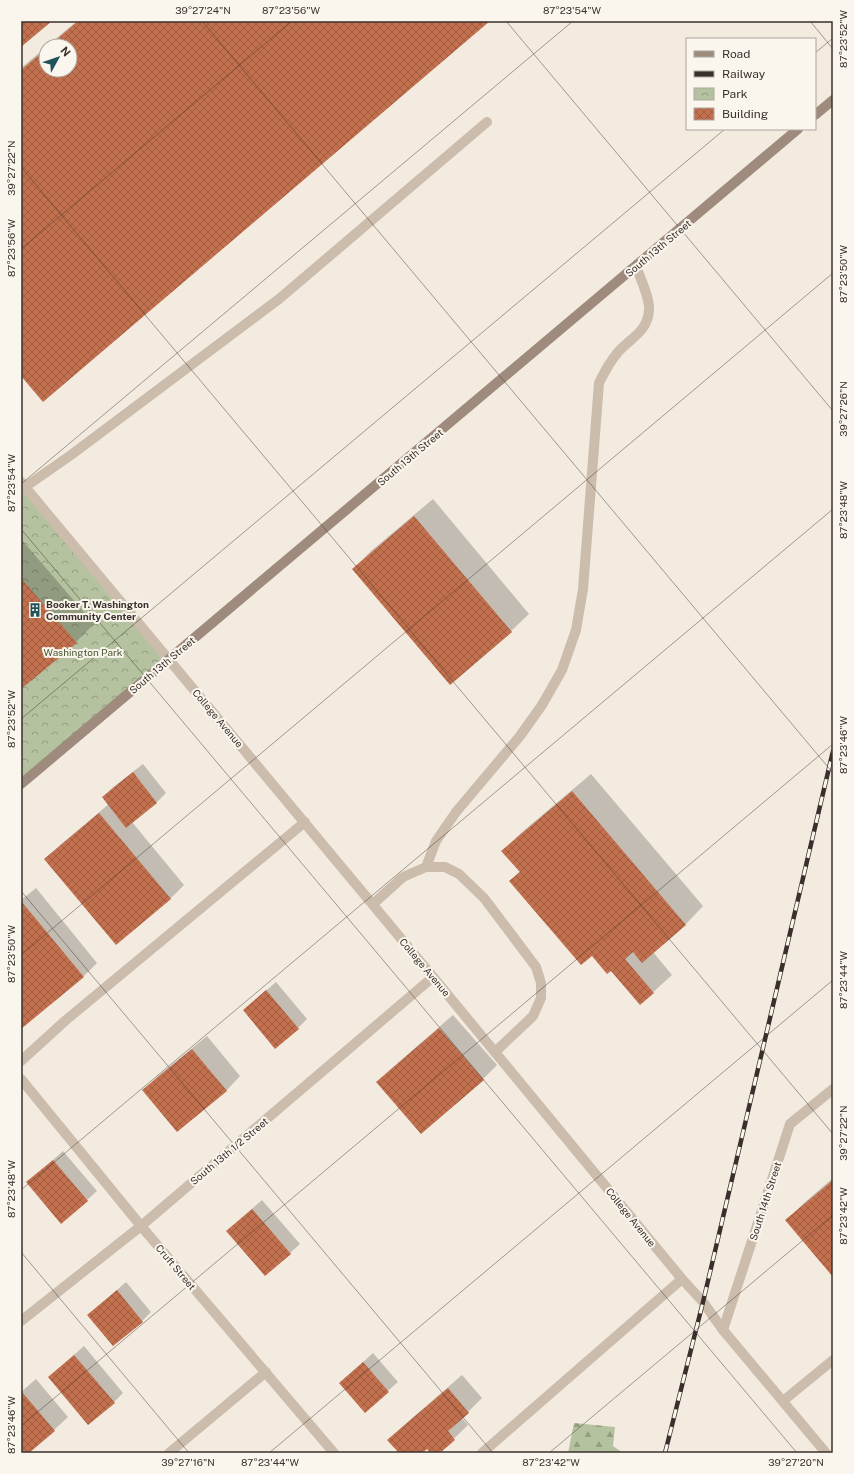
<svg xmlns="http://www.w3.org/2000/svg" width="854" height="1474" viewBox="0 0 854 1474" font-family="'Public Sans',sans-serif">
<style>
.forest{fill:url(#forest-firs)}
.park{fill:url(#park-crowns)}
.shadow{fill:#0003}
.building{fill:url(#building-cross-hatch)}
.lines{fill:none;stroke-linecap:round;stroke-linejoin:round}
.service{stroke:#cbbcac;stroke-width:10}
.minor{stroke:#cbbcac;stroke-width:10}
.tertiary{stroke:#cbbcac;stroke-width:10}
.secondary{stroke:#9f8b7d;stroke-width:10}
.rail-casing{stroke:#39302b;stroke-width:4.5}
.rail{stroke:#faf5ed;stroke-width:3;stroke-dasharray:9;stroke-linecap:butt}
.ticks{fill:none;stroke:#39302b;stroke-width:1;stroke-opacity:0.45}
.labels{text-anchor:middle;stroke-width:4;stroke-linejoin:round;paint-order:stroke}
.street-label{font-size:10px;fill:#39302b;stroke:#faf5ed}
.poi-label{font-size:10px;font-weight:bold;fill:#39302b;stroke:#faf5ed;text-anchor:start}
.park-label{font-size:10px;fill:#46572f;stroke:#faf5ed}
.neatline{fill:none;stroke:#39302b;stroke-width:1.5}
.ticks-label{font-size:10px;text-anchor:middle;fill:#39302b}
</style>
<defs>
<pattern id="forest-firs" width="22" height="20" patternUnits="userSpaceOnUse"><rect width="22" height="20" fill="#b5c2a0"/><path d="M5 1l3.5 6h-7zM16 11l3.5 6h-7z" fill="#949e83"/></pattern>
<pattern id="park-crowns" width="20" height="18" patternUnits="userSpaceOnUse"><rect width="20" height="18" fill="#b5c2a0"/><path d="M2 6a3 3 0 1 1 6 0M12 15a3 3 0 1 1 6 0" fill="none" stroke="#949e83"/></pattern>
<pattern id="building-cross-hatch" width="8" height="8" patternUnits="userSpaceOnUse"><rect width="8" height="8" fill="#c3704e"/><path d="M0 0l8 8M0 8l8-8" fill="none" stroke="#9f5c41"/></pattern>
</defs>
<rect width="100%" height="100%" fill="#f3ebe0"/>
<path class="forest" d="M574,1423L615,1427L613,1446L623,1453H568Z"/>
<path class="park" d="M21,482L169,659L21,783Z"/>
<path class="shadow" d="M77,21H489L21,374V68L46,47V70H70V46H47Z
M433,499L529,614L511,631L353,569L371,551Z
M21,539L94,624L76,642L21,687Z
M143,764L166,793L157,802L132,822L184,885L170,899L46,859L60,845L109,804L103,797L112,788Z
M591,774L703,906L686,924L653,952L672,975L640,1004L611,970L592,954L510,881L520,871L503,851L521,833Z
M36,888L97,963L83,977L21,1026V900Z
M276,982L307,1019L298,1028L244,1010Z
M453,1015L497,1065L483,1079L378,1082L392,1068Z
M207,1036L240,1076L227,1090L177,1131L144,1090L158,1076Z
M63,1151L97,1191L87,1200L27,1183Z
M833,1178V1275L787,1220L805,1202Z
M262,1200L300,1244L290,1253L227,1231Z
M126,1282L151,1312L142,1321L88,1315Z
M84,1346L123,1393L114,1402L49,1377Z
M373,1353L398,1382L365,1411L340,1383Z
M462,1375L482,1398L462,1418L468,1425L439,1453H431L427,1448L421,1453H400L389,1440L403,1426Z
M36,1379L68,1417L54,1430L27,1453H21V1392Z"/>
<path class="building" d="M21,21H52L21,47Z
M78,21H490L43,402L21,376V70L46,49V70H70V46H49Z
M414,516L512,632L450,685L352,569Z
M21,578L77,643L21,689Z
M133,772L157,803L126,828L102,797Z
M572,791L686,925L642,963L633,952L625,959L654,993L640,1005L611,971L607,974L592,956L581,965L509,881L520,872L501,851Z
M99,813L171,899L116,945L44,859Z
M21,901L84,977L21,1029Z
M266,990L299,1029L275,1049L243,1010Z
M439,1028L484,1080L421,1134L376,1082Z
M192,1049L227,1091L177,1132L142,1090Z
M53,1160L88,1201L61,1224L26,1182Z
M833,1180V1277L785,1220Z
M252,1209L291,1254L265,1276L226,1231Z
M117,1290L143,1322L113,1346L87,1315Z
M74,1355L115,1403L88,1425L48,1377Z
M363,1362L389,1392L365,1413L339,1383Z
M448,1388L469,1413L448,1431L455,1440L440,1453H430L427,1449L422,1453H399L387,1440Z
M22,1392L55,1431L29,1453H21Z"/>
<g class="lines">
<path class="service" d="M25,487L71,455L279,299L487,122
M426,867L436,841L456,812L520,736L542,705L562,670L576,630L583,589L599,383C605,371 610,361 619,351C631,338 648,331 649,310C650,298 640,278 636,266
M373,904L403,877L426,867H445L459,874L484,898L536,967L541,983V998L533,1016L495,1052
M21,1061L66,1020L305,822
M783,1401L833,1360
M169,1453L266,1372"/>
<path class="minor" d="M21,1079L141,1226L334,1453
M21,1321L141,1226L433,977
M723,1330L790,1124L833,1089
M482,1453L682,1279"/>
<path class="tertiary" d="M21,482L433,977L682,1279L703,1302L723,1330L826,1453"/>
<path class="secondary" d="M815,115L833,100
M21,784L798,129"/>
<defs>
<path id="rail" d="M665,1453L703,1302L833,751"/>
</defs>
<use href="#rail" class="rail-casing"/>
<use href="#rail" class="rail"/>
</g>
<path class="ticks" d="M202,21L833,773M506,21L833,411M810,21L833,49M815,53L833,38M21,167L833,1134M21,249L292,21M21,484L573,21M21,529L797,1453M21,719L725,129M21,891L493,1453M21,955L833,273M21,1190L833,509M21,1252L189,1453M21,1426L833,744M269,1453L833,980M549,1453L833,1215M830,1453L833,1450"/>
<defs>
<symbol id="building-bare" viewBox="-9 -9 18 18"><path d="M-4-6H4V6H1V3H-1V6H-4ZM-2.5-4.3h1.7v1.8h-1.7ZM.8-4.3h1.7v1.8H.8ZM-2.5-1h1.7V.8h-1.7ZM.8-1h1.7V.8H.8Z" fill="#21545a" stroke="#faf5ed" stroke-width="2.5" paint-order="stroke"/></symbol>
</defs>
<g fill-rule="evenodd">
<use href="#building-bare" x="25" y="600" width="20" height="20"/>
</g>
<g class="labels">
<g class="street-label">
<text transform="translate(658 248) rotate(-40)" y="4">South 13th Street</text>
<text transform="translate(410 457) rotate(-40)" y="4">South 13th Street</text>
<text transform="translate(162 665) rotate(-40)" y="4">South 13th Street</text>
<text transform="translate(218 718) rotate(50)" y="4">College Avenue</text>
<text transform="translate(425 967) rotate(50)" y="4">College Avenue</text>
<text transform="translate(229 1151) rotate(-40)" y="4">South 13th 1/2 Street</text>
<text transform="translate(765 1201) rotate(-72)" y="4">South 14th Street</text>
<text transform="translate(631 1217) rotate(51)" y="4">College Avenue</text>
<text transform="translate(176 1267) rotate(50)" y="4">Cruft Street</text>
</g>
<g class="poi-label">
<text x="46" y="608">Booker T. Washington<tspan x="46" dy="12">Community Center</tspan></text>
</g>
<g class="park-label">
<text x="83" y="656">Washington Park</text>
</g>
</g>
<rect width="854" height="1474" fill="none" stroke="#faf5ed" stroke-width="44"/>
<rect x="686" y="38" width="130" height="92" fill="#faf5ed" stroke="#ada69f"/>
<rect x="694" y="51" width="20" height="6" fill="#9f8b7d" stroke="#ada69f"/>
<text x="722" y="58" font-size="12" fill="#39302b">Road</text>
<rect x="694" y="71" width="20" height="6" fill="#39302b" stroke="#ada69f"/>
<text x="722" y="78" font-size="12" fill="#39302b">Railway</text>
<rect x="694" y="88" width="20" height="12" fill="url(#park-crowns)" stroke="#ada69f"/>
<text x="722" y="98" font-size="12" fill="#39302b">Park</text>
<rect x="694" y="108" width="20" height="12" fill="url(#building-cross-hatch)" stroke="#ada69f"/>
<text x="722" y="118" font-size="12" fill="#39302b">Building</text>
<g transform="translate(58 58) rotate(50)"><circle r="19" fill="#faf5ed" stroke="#ada69f"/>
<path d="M0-3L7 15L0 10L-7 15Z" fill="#21545a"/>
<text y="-6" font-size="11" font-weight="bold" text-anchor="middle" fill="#39302b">N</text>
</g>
<rect x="22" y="22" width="810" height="1430" class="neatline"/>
<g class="ticks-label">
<text x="203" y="14">39°27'24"N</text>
<text x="291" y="14">87°23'56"W</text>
<text x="572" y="14">87°23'54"W</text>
<text transform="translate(843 39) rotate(-90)" y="4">87°23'52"W</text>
<text transform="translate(11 168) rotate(-90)" y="4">39°27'22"N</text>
<text transform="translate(11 248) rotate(-90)" y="4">87°23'56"W</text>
<text transform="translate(843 274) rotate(-90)" y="4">87°23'50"W</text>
<text transform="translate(843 409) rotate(-90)" y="4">39°27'26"N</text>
<text transform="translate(11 483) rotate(-90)" y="4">87°23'54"W</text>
<text transform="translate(843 510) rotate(-90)" y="4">87°23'48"W</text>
<text transform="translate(11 719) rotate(-90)" y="4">87°23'52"W</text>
<text transform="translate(843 745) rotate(-90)" y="4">87°23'46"W</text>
<text transform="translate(11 954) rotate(-90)" y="4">87°23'50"W</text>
<text transform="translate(843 980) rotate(-90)" y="4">87°23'44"W</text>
<text transform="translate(843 1133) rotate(-90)" y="4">39°27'22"N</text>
<text transform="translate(11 1189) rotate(-90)" y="4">87°23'48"W</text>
<text transform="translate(843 1216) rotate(-90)" y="4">87°23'42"W</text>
<text transform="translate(11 1425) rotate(-90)" y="4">87°23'46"W</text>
<text x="188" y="1466">39°27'16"N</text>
<text x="270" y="1466">87°23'44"W</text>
<text x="551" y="1466">87°23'42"W</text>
<text x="796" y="1466">39°27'20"N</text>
</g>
</svg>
